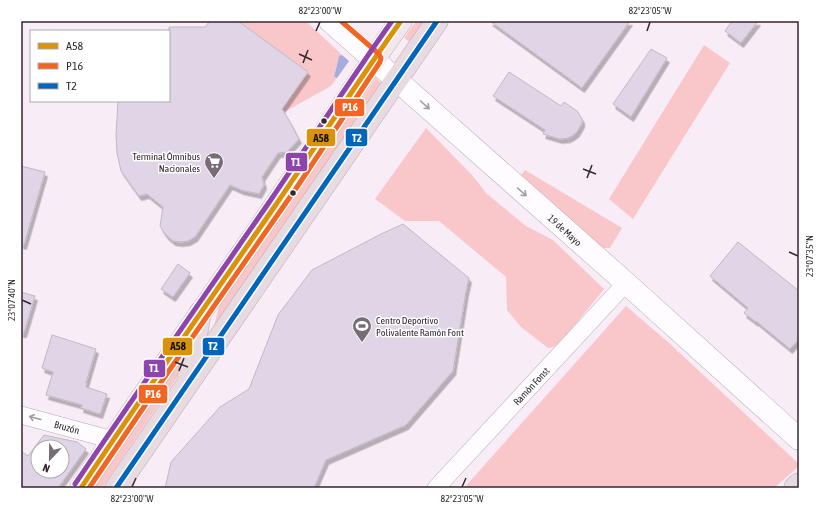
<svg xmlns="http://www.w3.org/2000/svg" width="820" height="509" viewBox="0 0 820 509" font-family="'Asap Condensed',sans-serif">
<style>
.green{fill:#f9c7ca}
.water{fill:#a6acdc}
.building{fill:#dfd5e6;stroke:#c0b8c4;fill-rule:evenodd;filter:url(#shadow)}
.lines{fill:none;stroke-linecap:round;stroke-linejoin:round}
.street-casing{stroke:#b6abb5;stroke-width:18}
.secondary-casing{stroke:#b6abb5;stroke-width:23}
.primary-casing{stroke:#bdaab5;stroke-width:23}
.highway-casing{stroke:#bdaab5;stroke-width:23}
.street{stroke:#fefcfe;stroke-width:17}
.secondary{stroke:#fefcfe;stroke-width:22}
.primary{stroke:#f1e8ed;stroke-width:22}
.highway{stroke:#e8dae1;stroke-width:22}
.bus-1-casing{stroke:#fff;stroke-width:8}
.bus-2-casing{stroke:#fff;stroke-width:8}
.bus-3-casing{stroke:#fff;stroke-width:8}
.bus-4-casing{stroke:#fff;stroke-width:8}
.bus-1{stroke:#da9308;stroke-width:5}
.bus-2{stroke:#f26522;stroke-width:5}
.bus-3{stroke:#0065bd;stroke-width:5}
.bus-4{stroke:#8e44ad;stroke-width:5}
.oneway{stroke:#a39ca2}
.ticks{fill:none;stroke:#332732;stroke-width:1.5}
.bus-dot{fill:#332732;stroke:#fff;stroke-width:1.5}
.labels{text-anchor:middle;stroke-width:3;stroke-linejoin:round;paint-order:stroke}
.poi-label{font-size:10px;fill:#332732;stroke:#fff;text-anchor:end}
.street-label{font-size:10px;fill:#332732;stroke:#fff}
.line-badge{stroke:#fff;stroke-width:1.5}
.badge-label{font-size:11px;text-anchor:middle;font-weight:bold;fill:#fff}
.pale-badge-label{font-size:11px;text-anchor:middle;font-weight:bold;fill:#111}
.neatline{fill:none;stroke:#332732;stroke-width:1.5}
.ticks-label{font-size:10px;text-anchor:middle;fill:#332732}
</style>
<defs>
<filter id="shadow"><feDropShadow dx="2.5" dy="4.5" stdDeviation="0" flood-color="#0004"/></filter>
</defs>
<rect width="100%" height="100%" fill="#f8ecf7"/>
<path class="green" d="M238,21H306L342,55L339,56L334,77L337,78L331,86L277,116L308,72Z
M416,21H424L410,42L404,38Z
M704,45L730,63L633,219L609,199Z
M376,78L381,83L213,330L220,303Z
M426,128L472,175L487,194L526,226L553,240L604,289L561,342L554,347L548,348L521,327L507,310L506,277L439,221H405L375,199Z
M525,170L622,228L610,248H596L518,179Z
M626,306L669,343L799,464V466L774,488H464Z
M185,351L178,376L102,488H92Z"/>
<path class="water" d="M342,55L349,61L337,78L334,77L339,56Z"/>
<path class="building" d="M210,21H238L308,72L282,109L290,122L299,139L287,152L278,153L262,177L264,185L259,194L241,190L230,185L195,237L188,241L180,242L173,241L167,236L163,231L160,226L163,207L147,194L139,196L121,171L117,153L116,135L118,101H169V27H205Z
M490,21H630L582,88Z
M732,21H758L741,43L725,31Z
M651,49L667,58L631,117L613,104Z
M509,72L561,106L564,102L577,111L582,119V123L577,132L572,136L568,138L560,139L543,134L545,130L493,96Z
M21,166L45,172L24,245L21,244Z
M403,224L469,278L466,291L453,371L406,425L326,460L314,488H165L171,462L220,407L249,389L278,315L312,270L381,234Z
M738,242L799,291V339L790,349L756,321V322L744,313L748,308L710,276Z
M178,264L190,273L173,297L161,289Z
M21,292L35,296L24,333H21Z
M52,335L96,349L86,383H87L86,387L107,394L100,414L81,408L82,405L46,395L53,372L42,368Z
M44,435L77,442L86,449L58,488H21V451L28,456ZM38,447H62V471H38Z"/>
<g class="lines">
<defs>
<path id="street" d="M21,415L113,440
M436,488L626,283"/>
<path id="secondary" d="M330,21L626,283L799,439"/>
<path id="primary" d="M81,488C149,385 221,285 290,184C328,130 362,74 401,21"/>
<path id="highway" d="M189,375L200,313
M116,488L437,21
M795,488L799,484"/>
</defs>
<use href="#street" class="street-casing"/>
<use href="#secondary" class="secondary-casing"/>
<use href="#primary" class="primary-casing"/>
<use href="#highway" class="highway-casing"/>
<use href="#street" class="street"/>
<use href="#secondary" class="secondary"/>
<use href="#primary" class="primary"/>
<use href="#highway" class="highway"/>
<defs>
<path id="bus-1" d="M81,488C144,393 210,300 275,206C317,145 357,82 401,21"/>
<path id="bus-2" d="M89,488L150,398L297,187L380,62L381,58L379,54L341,21"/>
<path id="bus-3" d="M116,488L437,21"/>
<path id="bus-4" d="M75,484C139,389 205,295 270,201C311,141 350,80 392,21"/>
</defs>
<use href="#bus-1" class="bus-1-casing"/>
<use href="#bus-2" class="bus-2-casing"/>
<use href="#bus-3" class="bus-3-casing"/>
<use href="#bus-4" class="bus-4-casing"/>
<use href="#bus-1" class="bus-1"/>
<use href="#bus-2" class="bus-2"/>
<use href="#bus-3" class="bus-3"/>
<use href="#bus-4" class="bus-4"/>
</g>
<defs><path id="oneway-shaft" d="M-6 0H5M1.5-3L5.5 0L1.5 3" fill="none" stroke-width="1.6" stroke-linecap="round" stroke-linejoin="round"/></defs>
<g class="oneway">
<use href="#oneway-shaft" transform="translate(425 105) rotate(42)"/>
<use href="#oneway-shaft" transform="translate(522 192) rotate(42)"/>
<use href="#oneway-shaft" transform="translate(35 418) rotate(-165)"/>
</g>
<path class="ticks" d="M316,31L320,22M647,31L650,22M299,54L312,60M303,63L308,50M583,169L596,174M587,178L592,165M789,252L798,256M22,300L31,304M175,362L188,367M179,371L184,358M132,487L136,478M462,487L466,478"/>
<defs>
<symbol id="supermarket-pin" viewBox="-11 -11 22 30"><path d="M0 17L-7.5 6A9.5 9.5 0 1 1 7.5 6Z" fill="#786c77" stroke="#fff"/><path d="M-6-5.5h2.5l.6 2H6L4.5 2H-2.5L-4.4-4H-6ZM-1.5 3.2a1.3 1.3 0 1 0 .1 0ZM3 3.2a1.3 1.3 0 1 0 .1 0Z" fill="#fff"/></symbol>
<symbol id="stadium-pin" viewBox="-11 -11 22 30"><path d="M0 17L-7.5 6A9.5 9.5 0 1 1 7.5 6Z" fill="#786c77" stroke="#fff"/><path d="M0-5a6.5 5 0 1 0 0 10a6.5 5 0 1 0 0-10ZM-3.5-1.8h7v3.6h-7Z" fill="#fff"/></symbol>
</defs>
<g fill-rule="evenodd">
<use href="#supermarket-pin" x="203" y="151" width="22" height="30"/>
<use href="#stadium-pin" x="351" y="315" width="22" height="30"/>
</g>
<g class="bus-dot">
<circle cx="324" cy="121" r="3.5"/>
<circle cx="293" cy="193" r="3.5"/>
</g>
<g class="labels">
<g class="poi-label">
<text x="200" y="160">Terminal Ómnibus<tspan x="200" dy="12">Nacionales</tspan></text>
<text x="376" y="324" text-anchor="start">Centro Deportivo<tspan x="376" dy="12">Polivalente Ramón Font</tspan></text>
</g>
<g class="street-label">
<text transform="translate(565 230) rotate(42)" y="4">19 de Mayo</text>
<text transform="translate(531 386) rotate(-47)" y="4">Ramón Fonst</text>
<text transform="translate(67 427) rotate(15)" y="4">Bruzón</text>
</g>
</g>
<g class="line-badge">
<rect x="334" y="98" width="31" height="19" rx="4" fill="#f26522"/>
<rect x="345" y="128" width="23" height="19" rx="4" fill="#0065bd"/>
<rect x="306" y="128" width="30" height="19" rx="4" fill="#da9308"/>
<rect x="285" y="152" width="23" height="20" rx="4" fill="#8e44ad"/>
<rect x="162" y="337" width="31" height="19" rx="4" fill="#da9308"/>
<rect x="202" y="337" width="23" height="19" rx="4" fill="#0065bd"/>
<rect x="143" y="359" width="23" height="19" rx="4" fill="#8e44ad"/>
<rect x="138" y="384" width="30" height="20" rx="4" fill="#f26522"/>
</g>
<g class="badge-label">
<text x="350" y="111">P16</text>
<text x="357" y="142">T2</text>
<text x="296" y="166">T1</text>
<text x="213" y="350">T2</text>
<text x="154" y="372">T1</text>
<text x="153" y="398">P16</text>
</g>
<g class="pale-badge-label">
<text x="321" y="142">A58</text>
<text x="178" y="350">A58</text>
</g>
<rect width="820" height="509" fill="none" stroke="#ffffff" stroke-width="44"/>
<rect x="30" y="30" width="140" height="72" fill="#ffffff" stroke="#ada9ad"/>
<rect x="38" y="43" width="20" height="6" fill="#da9308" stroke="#ada9ad"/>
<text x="66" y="50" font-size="12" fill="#332732">A58</text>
<rect x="38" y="63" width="20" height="6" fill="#f26522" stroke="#ada9ad"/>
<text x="66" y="70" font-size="12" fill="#332732">P16</text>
<rect x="38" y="83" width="20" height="6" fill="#0065bd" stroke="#ada9ad"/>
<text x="66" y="90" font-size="12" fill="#332732">T2</text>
<g transform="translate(50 459) rotate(202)"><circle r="19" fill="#ffffff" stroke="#ada9ad"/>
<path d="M0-3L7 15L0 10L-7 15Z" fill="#786c77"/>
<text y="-6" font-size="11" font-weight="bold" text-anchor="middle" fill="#332732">N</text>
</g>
<rect x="22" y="22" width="776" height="465" class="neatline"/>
<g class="ticks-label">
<text x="320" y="14">82°23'00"W</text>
<text x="650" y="14">82°23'05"W</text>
<text transform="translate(809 256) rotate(-90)" y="4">23°07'35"N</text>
<text transform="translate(11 300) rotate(-90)" y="4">23°07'40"N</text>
<text x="132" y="502">82°23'00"W</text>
<text x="462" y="502">82°23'05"W</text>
</g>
</svg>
